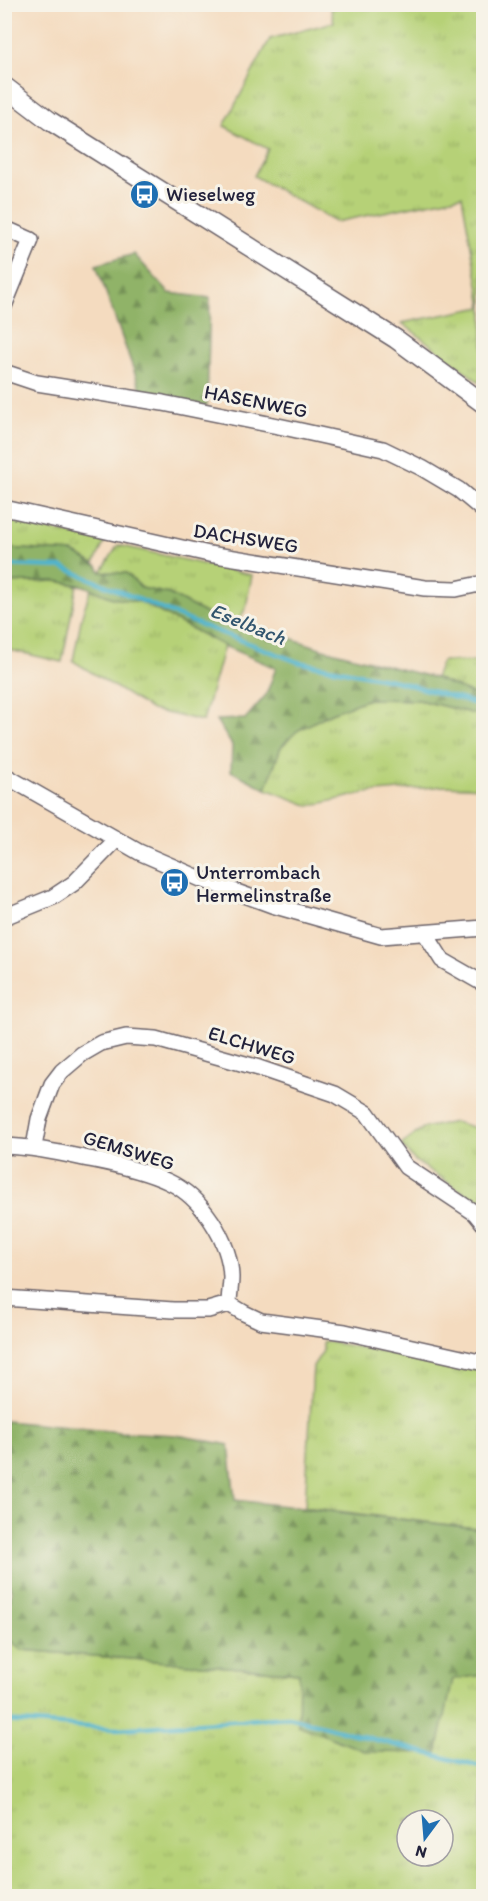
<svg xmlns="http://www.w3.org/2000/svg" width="488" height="1901" viewBox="0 0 488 1901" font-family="Itim,sans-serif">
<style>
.grass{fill:url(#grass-tufts);stroke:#6c7a59;stroke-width:1.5;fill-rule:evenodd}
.forest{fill:url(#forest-firs);stroke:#596a52;stroke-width:1.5}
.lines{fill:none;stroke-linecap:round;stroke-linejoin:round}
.stream{stroke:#4fb4cd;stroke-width:4.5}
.minor-casing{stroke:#6c6369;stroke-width:18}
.tertiary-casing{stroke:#6c6369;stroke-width:21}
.minor{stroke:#fff;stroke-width:15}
.tertiary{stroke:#fff;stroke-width:18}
.labels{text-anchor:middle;stroke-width:6;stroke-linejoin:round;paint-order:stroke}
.poi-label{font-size:20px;fill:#22223b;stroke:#f7f3e8;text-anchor:start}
.street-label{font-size:20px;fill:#22223b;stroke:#f7f3e8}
.water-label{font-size:21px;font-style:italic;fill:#32556e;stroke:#f7f3e8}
</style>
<defs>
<pattern id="grass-tufts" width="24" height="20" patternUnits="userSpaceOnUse" patternTransform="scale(1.5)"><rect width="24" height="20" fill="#b6d177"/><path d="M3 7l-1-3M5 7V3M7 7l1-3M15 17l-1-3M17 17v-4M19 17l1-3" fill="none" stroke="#9cb368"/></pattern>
<pattern id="forest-firs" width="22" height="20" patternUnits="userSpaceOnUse" patternTransform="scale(1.5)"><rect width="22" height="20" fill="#90b368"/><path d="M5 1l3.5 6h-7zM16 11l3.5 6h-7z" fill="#759157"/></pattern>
</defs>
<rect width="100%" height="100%" fill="#f7f3e8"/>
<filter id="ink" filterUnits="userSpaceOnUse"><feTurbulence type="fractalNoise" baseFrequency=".0167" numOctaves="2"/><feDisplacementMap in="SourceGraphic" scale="12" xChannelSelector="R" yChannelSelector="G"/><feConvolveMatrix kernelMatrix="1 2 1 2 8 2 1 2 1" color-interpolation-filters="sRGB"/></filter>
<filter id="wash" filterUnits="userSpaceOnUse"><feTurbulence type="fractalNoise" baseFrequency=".008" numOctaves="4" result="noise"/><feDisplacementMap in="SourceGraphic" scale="24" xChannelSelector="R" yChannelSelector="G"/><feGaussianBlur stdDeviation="1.35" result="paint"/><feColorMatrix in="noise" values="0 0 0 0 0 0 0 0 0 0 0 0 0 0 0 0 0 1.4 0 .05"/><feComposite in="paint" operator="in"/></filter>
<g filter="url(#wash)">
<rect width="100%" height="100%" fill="#f4dbbf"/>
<path class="grass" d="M330,5H483V385L402,323L482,307L462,196L336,222L254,176L268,149L224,126L270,39L334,22Z
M4,520L105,541L94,564L73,552L5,548Z
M118,545L252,575L246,607L235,629L169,594L142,588L126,573L101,572Z
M55,581L77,585L62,662L5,649V583Z
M91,589L113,598L141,602L224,646L203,721L152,710L73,661L82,615Z
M442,661L483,662V698L435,678Z
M370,698L419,700L483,716V788L446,786L365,793L310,806L266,789C271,776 274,760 280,748C292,725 346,707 370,698Z
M455,1122L483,1130V1196L478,1202L415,1161L401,1145L423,1128Z
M323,1341L483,1369V1529L305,1507L313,1366L323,1351Z
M4,1636L22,1650L299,1673L453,1678L483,1675V1896H50L37,1895L5,1896ZM407,1820H443V1856H407Z"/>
<path class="forest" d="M134,254L169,293L210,298L207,406L142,393L96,265Z
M5,548L73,552L98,566L101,572L126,573L142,588L169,594L235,629L245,623L323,649L435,678L483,698V716L419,700L369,699L331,713L297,731L281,747L266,789L231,771L232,745L216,720L245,719L266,695L276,668L224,646L141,602L113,598L84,586L56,581L5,583Z
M5,1421L120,1432L177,1435L229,1445L235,1500L483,1529V1675L453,1679L437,1753L367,1752L298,1725L299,1673L22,1650L5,1636V1607L12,1592L4,1573Z"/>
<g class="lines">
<path class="stream" d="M4,565L62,567L193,622L298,662L396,681L484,706
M4,1721L116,1729L289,1717L484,1768"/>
</g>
</g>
<g filter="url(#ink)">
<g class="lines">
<defs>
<path id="minor" d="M4,228L31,240L4,306
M4,372L37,383L163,403L283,427L383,449L422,468L459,490L484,511
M4,508L209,554L425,588L456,589L484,583
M4,775L139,852L201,879L272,905L381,936L484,928
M4,917L53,897L74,883L116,840
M425,933L442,960L484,984
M4,1146C35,1147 64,1154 94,1160C119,1165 146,1171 169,1182C201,1197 230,1240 231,1277C231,1286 229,1295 229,1304
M34,1147L39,1119L52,1084L62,1071L82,1054L101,1043L126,1037L156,1039L259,1068L335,1094L367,1113L406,1167L475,1213L484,1224
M4,1298L173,1310H208L229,1304L244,1313L261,1321L345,1332L484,1363"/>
<path id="tertiary" d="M4,86L50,121L396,339L484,404"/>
</defs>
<use href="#minor" class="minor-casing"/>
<use href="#tertiary" class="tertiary-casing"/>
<use href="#minor" class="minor"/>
<use href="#tertiary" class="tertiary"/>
</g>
</g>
<defs>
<symbol id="bus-disc" viewBox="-11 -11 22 22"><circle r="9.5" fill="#1f6fb2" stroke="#f7f3e8"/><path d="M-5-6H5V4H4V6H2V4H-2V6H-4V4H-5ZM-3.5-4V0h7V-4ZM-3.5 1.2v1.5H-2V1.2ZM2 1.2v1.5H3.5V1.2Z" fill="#fff"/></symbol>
</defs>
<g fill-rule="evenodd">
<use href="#bus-disc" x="128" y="178" width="33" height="33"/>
<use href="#bus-disc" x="158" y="866" width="33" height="33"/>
</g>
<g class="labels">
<g class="poi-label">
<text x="166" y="201">Wieselweg</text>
<text x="196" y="879">Unterrombach<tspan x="196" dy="23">Hermelinstraße</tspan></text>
</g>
<g class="street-label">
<text transform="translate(256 401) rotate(11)" y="7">HASENWEG</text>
<text transform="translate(246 538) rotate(9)" y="7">DACHSWEG</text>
<text transform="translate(252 1045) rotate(17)" y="7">ELCHWEG</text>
<text transform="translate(129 1150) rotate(17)" y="7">GEMSWEG</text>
</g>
<g class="water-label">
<text transform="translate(248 624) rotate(22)" y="7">Eselbach</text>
</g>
</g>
<rect width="488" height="1901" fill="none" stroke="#f7f3e8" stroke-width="24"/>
<g transform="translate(425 1838) rotate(196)"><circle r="28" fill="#f7f3e8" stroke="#a29fa3" stroke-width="1.5"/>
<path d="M0-4.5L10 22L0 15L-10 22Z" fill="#1f6fb2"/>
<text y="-9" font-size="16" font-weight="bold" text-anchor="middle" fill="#22223b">N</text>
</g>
</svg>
